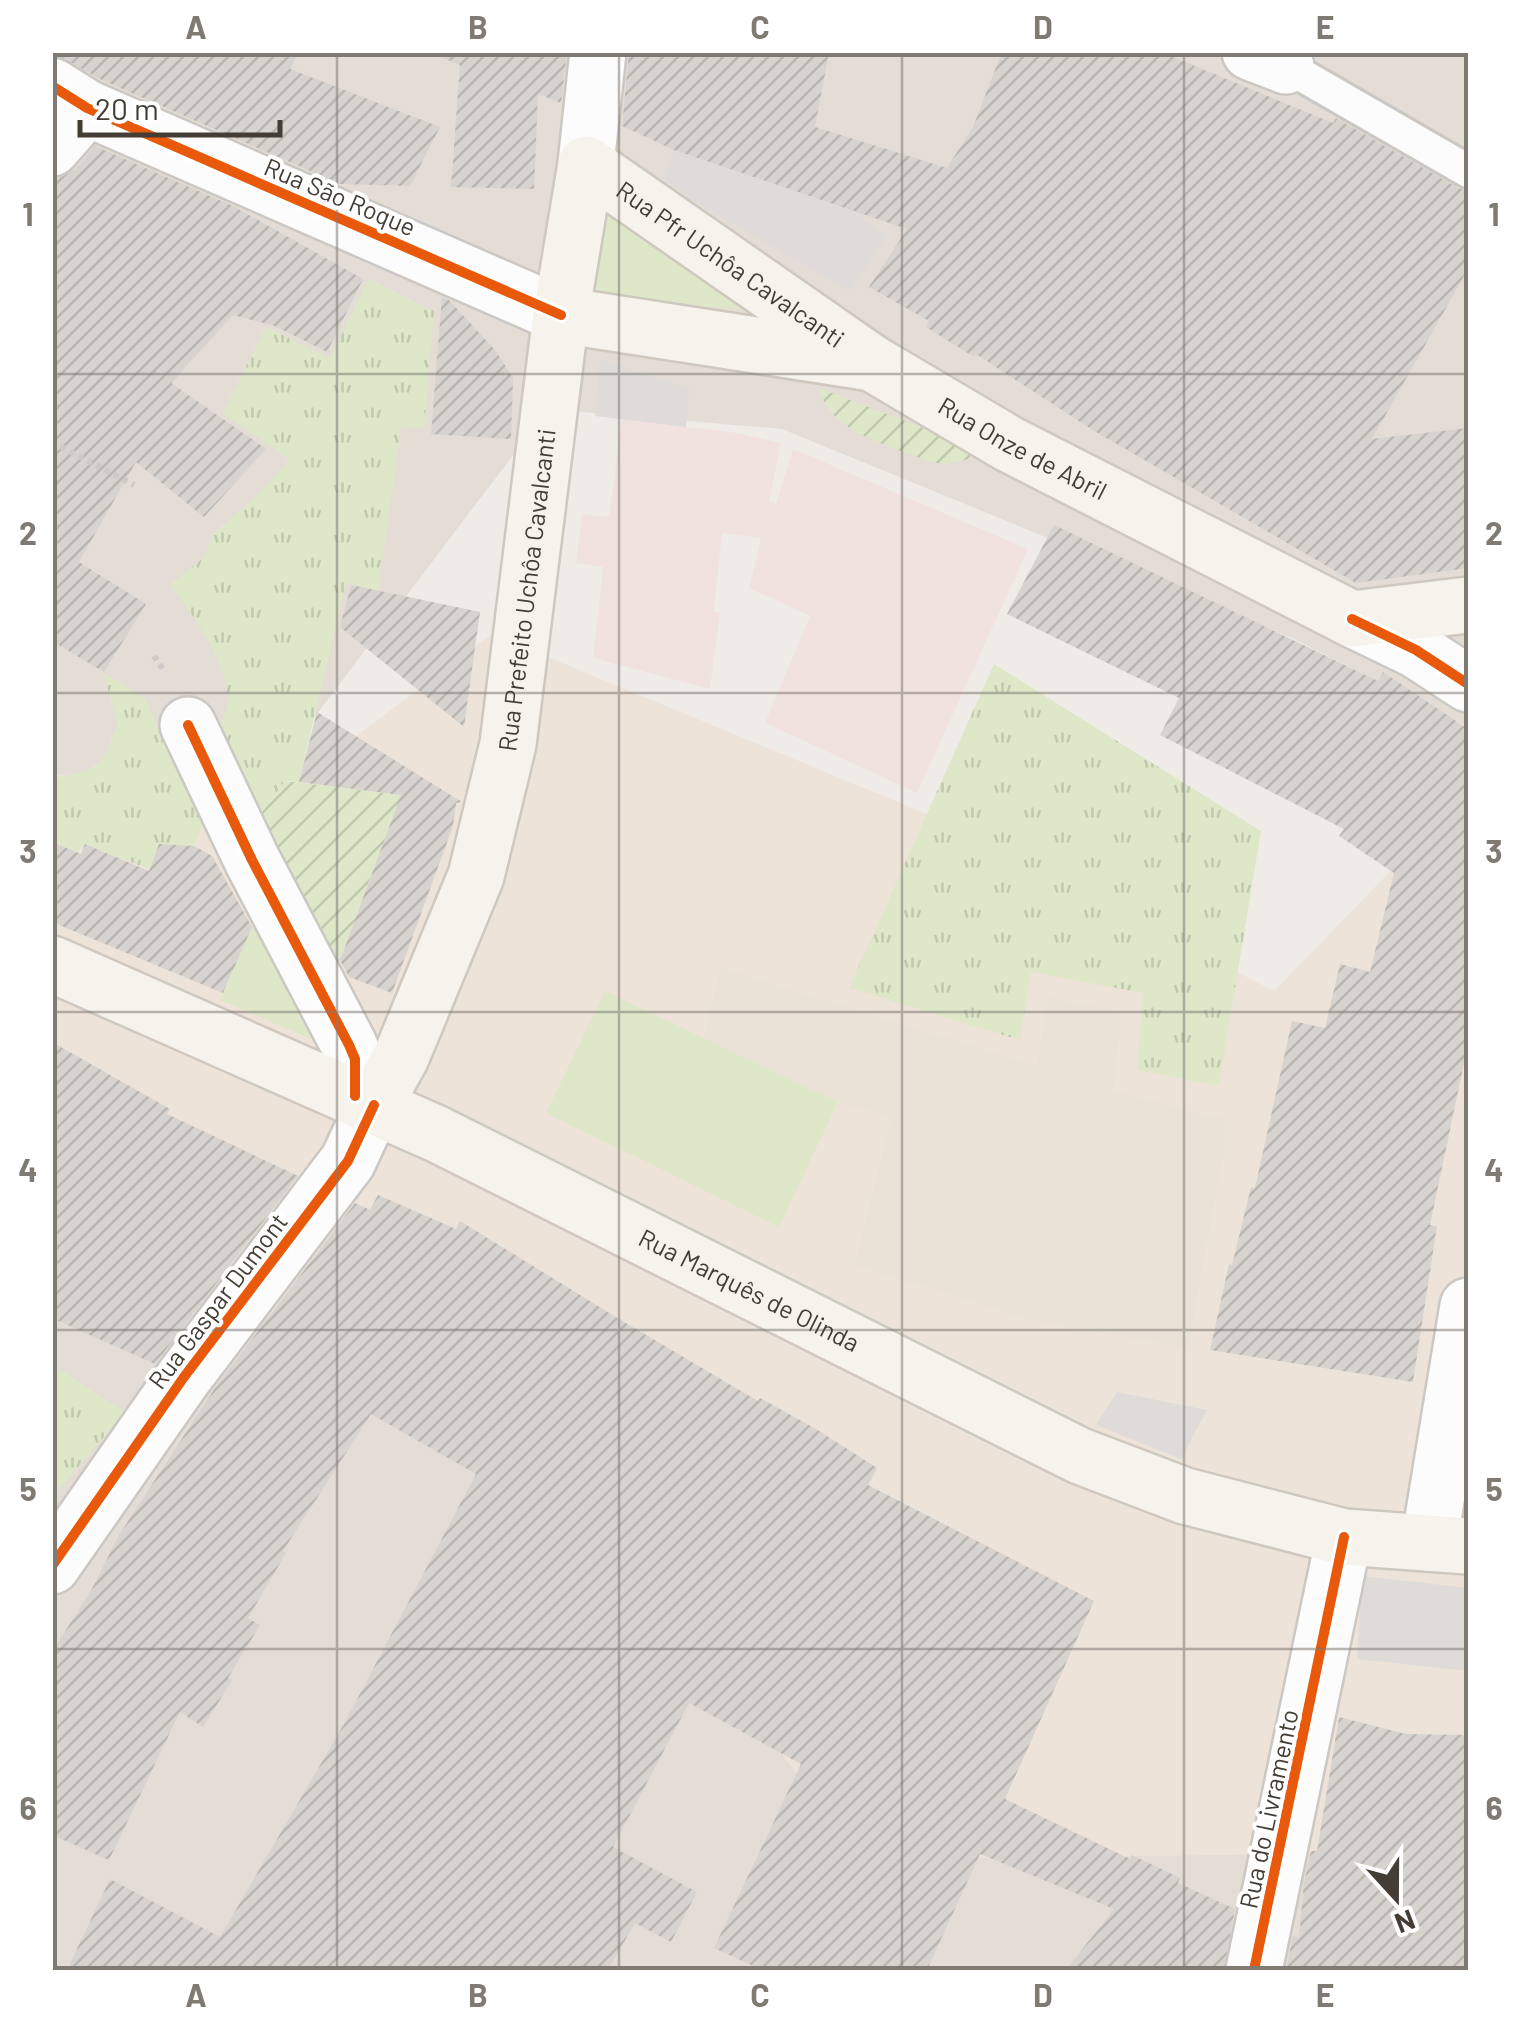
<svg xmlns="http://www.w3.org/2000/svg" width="1521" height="2023" viewBox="0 0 1521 2023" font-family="Barlow,sans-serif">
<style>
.residential{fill:#e3ddd5}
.commercial{fill:#eee3d8}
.education{fill:#eae2d7}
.medical{fill:#f1e2e0}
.grass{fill:url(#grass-tufts)}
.park{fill:#dee8c9}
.garden{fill:url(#garden-furrows)}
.parking{fill:#dedbd8}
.building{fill:url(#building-hatch)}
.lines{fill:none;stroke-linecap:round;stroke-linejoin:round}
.service-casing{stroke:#cbc8c4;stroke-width:38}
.minor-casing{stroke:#cbc8c4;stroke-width:60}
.tertiary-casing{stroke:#cbc8c4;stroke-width:60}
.secondary-casing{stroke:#cec8bf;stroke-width:60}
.path{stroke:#cdcac7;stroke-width:6;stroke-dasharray:5 5;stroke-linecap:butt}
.service{stroke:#fdfcfc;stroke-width:32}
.minor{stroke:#fdfcfc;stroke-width:55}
.tertiary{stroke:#fdfcfc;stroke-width:55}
.secondary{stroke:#f6f3ed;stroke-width:55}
.cycleway-casing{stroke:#fff;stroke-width:16}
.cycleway{stroke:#e8590c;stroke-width:10}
.grid{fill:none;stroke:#807a74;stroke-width:2.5;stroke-opacity:0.55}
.labels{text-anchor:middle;stroke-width:8;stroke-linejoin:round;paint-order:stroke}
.street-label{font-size:25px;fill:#443d35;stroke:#fff}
.neatline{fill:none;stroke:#807a74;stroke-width:4}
.grid-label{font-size:32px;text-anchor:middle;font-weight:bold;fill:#807a74}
</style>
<defs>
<pattern id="grass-tufts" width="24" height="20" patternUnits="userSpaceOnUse" patternTransform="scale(2.5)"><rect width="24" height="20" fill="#dee8c9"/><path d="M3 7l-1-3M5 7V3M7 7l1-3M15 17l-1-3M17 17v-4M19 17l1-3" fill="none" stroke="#c0c8ad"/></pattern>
<pattern id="garden-furrows" width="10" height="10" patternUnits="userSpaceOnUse" patternTransform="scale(2.5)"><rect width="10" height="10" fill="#dee8c9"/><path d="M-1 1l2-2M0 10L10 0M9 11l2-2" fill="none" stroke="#c0c8ad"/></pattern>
<pattern id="building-hatch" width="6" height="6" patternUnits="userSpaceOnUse" patternTransform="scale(2.5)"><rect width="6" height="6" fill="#d7d3cf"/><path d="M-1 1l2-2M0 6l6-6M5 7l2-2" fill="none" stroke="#bab6b2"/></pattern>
</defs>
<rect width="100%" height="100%" fill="#efece8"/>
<path class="residential" d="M53,53H1468V727L1292,638L782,429L548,409L238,818L53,773Z
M52,1194L1322,1854L1468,1861V1970H53Z"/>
<path class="commercial" d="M492,634L949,823L1274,991L1468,791V1861L1322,1854L978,1858L798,1776L653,1579L343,1356L53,1197V773L246,819Z"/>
<path class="education" d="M721,968L1037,1066L1048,998L1122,1011L1113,1091L1225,1120L1224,1150L1188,1348L1035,1321L855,1265L891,1117L838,1102L704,1038Z"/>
<path class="medical" d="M622,419L737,433L781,443L769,501L776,504L793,449L1028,549L917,793L765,723L810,616L749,588L761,538L722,533L714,611L720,613L710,689L593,658L603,567L576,563L582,514L609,517Z"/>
<path class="grass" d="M369,279L434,311L424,428L401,427L378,590L346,583L299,782L285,781L256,821L215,731C219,725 225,716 227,709C234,671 192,613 170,585L203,558L215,532L248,504L290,460L223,413L266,327L330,358Z
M994,664L1261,831L1219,1086L1137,1070L1143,993L1031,972L1020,1040L849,988Z
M103,672L145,699L203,825L194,846L159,844L149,869L85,844L77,852L53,842V778C69,775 96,772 105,755C111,744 110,736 118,726Z
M53,1365L125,1412L53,1496Z"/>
<path class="park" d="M602,202L743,309L582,299Z
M258,913L330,1047L220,1000Z
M605,991L838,1102L779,1227L546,1113Z"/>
<path class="garden" d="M819,388L985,452C965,460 949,468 928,461C889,445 830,433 819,388Z
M285,781L402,795L404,810L375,865L335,972L256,821Z"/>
<path class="parking" d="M674,150L853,211L886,237L850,291L693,200L665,180Z
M600,360L689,389L686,427L595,416Z
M1117,1392L1207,1410L1181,1459L1096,1425Z
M1362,1576L1468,1588V1671L1357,1659Z"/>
<path class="building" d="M52,52H299L290,69L440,127L410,186L340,184L102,80Z
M442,52H567L561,103L538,94L534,189L451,187L460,65L441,57Z
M629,52H829L815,127L947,168L973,127L1002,52H1161L1333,123L1336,118L1458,188L1468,191V269L1372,439L1468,428V568L1356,583L1091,429L976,354L974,357L926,327L929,321L869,287L907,229L674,150L622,126Z
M95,146L233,206L363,279L327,352L275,326L233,315L171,383L266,449L204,517L136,462L79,562L146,604L104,672L52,641V186L59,178L76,169Z
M442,297L449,300L495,350L513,378L511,439L431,434Z
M1054,525L1378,681L1383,672L1468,729V1044L1430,1225L1437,1226L1413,1382L1210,1350L1229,1264L1232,1265L1251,1187L1255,1188L1292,1021L1325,1028L1340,964L1370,972L1394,873L1339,836L1344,829L1160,735L1179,698L1007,614Z
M351,585L480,612L464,727L340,627Z
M317,712L462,802L456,803L453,826L392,993L349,977L340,960L401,795L299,782Z
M52,842L81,854L85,844L149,871L159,844L194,846L212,856L252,927L223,993L52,922Z
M52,1042L170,1109L167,1114L298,1176L155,1364L52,1318Z
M378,1195L456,1229L460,1221L619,1319L758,1401L760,1398L816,1429L877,1468L868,1485L1094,1601L1005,1799L1130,1859L1132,1855L1180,1878L1178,1883L1235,1909L1224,1970H1066L1114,1909L980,1854L927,1970H762L714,1948L801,1764L689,1703L613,1847L697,1892L671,1942L635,1923L608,1970H67L110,1879L220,1937L344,1724L476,1474L371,1414L283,1551L286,1553L248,1618L260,1625L228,1678L232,1680L203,1727L180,1712L109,1860L52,1835V1652L92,1589L119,1535L215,1388L355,1203L370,1210Z
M1339,1717L1406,1734L1468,1735V1970H1286L1293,1935L1299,1938L1304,1883L1311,1851H1317Z"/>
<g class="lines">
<defs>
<path id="service" d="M1286,66L1468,171"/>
<path id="minor" d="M1250,52L1286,66
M52,86L87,108L561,315
M52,148L87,108
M188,725L252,860L349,1045L355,1059V1096
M52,1566L184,1377L348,1161L374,1105
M1254,1970L1344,1537"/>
<path id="tertiary" d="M586,164L598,52
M1352,619L1416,650L1468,684
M1429,1543L1468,1306"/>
<g id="secondary">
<path id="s1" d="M561,315L872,363L1009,444L1352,619L1468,605"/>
<path id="s2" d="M52,964L437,1134L1080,1456L1185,1496L1344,1537L1468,1546"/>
<path id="s3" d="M374,1105L401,1057L476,876L508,744L561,315L586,164L872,363"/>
</g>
</defs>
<use href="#service" class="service-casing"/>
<use href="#minor" class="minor-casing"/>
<use href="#tertiary" class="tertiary-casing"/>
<use href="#secondary" class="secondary-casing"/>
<path class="path" d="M52,442L134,485
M154,656L165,672"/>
<use href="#service" class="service"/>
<use href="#minor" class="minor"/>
<use href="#tertiary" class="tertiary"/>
<use href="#secondary" class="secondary"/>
<defs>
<path id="cycleway" d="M52,86L87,108L561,315
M1352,619L1416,650L1468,684
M188,725L252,860L349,1045L355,1059V1096
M52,1566L184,1377L348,1161L374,1105
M1254,1970L1344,1537"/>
</defs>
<use href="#cycleway" class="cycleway-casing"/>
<use href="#cycleway" class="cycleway"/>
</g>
<path class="grid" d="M337,52V1970M619,52V1970M902,52V1970M1184,52V1970M52,374H1468M52,693H1468M52,1012H1468M52,1330H1468M52,1649H1468"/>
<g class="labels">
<g class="street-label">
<text transform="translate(340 197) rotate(23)" y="9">Rua São Roque</text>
<text dy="9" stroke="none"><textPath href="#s3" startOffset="1148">Rua Pfr Uchôa Cavalcanti</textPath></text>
<text dy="9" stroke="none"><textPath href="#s1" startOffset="488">Rua Onze de Abril</textPath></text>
<text dy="9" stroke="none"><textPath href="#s3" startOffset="542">Rua Prefeito Uchôa Cavalcanti</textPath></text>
<text dy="9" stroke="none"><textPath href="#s2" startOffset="770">Rua Marquês de Olinda</textPath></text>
<text transform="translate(218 1301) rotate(-53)" y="9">Rua Gaspar Dumont</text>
<text transform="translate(1269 1809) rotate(-78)" y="9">Rua do Livramento</text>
</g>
</g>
<rect width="1521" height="2023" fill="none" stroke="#ffffff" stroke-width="110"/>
<g transform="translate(1396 1898) rotate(159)" stroke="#ffffff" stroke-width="8" paint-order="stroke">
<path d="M0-8L18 38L0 25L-18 38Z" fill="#443d35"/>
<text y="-15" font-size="28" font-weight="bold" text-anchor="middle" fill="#443d35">N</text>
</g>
<path d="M80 120v15h200v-15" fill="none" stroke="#443d35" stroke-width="5"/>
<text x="95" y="120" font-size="30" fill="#443d35" stroke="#ffffff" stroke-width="8" paint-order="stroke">20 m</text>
<rect x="55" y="55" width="1411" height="1913" class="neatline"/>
<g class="grid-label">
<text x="196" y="39">A</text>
<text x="478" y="39">B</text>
<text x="760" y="39">C</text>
<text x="1043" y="39">D</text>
<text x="1325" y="39">E</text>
<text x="28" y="226">1</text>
<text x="1494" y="226">1</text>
<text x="28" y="545">2</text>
<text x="1494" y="545">2</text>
<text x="28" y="863">3</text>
<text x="1494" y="863">3</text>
<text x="28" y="1182">4</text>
<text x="1494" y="1182">4</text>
<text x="28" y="1501">5</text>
<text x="1494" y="1501">5</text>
<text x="28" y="1820">6</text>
<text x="1494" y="1820">6</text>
<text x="196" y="2007">A</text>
<text x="478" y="2007">B</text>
<text x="760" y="2007">C</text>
<text x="1043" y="2007">D</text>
<text x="1325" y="2007">E</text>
</g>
</svg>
